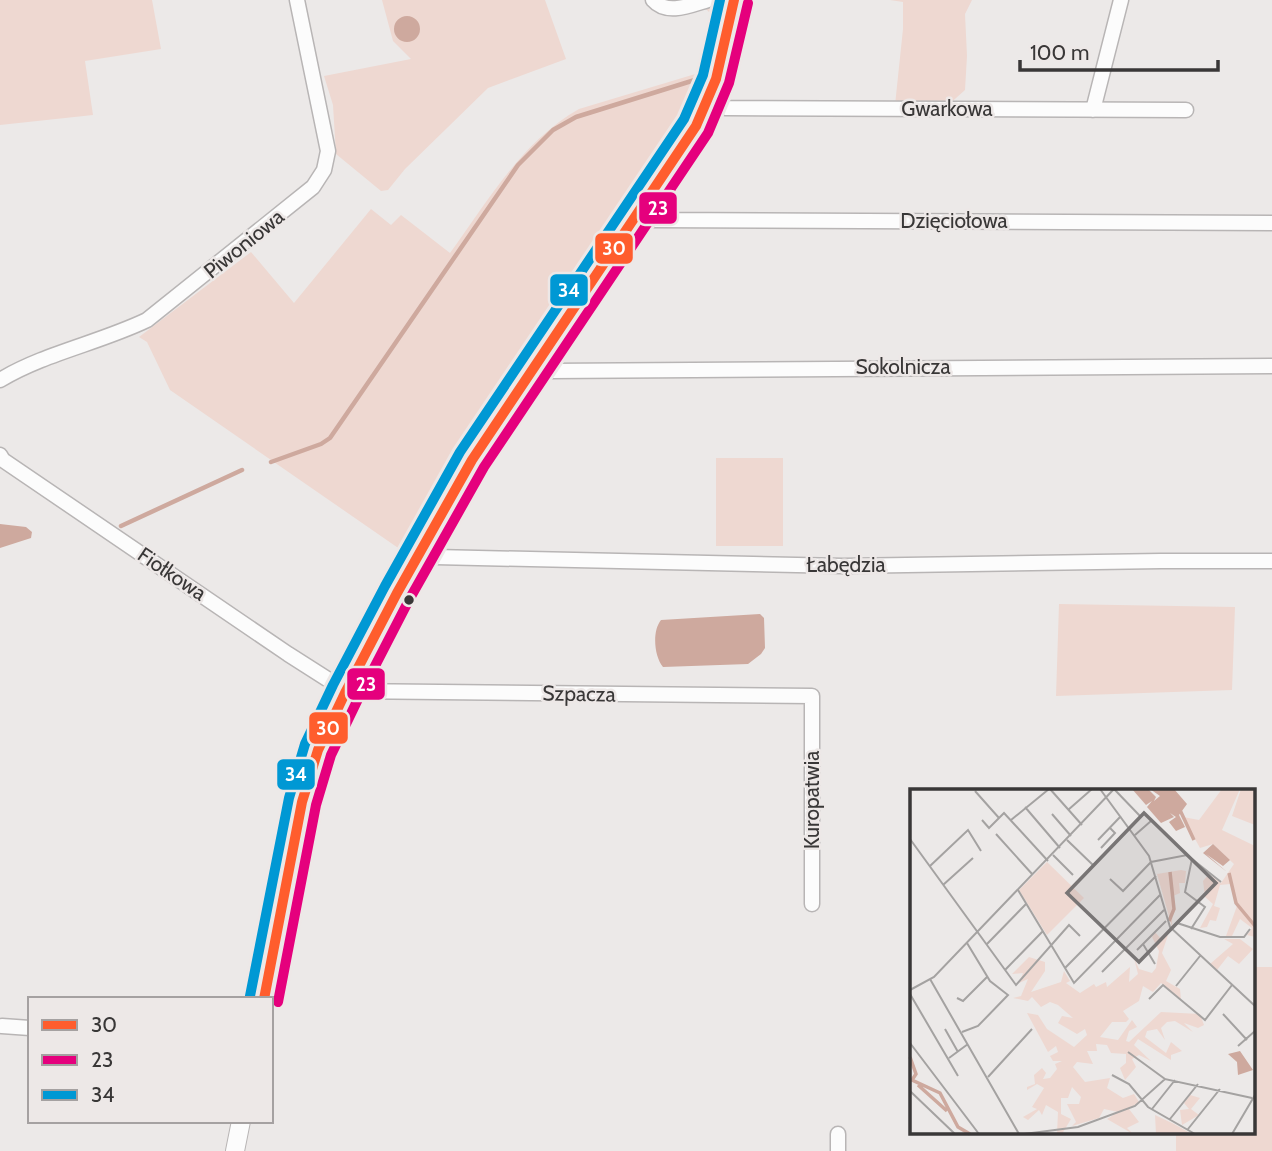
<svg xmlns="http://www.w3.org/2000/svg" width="1272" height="1151" viewBox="0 0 1272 1151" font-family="Cabin,sans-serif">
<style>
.green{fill:#eed8d1}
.water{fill:#cea99e}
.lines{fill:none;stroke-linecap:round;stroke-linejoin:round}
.stream{stroke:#cea99e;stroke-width:4.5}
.minor-casing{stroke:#b8b5b5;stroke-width:17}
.tertiary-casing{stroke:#b8b5b5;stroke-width:20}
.minor{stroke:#fcfcfc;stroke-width:14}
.tertiary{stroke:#fcfcfc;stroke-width:18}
.bus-1-casing{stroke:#ede8e7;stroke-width:16}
.bus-2-casing{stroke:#ede8e7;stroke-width:16}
.bus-3-casing{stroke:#ede8e7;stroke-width:16}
.bus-1{stroke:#ff5d2d;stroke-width:10}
.bus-2{stroke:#e5007d;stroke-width:10}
.bus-3{stroke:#0098d4;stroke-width:10}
.bus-dot{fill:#393737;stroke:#ede8e7;stroke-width:2.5}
.labels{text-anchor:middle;stroke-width:5;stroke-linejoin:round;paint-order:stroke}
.street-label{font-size:21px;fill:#393737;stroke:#ede8e7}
.inset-river{fill:none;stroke:#cea99e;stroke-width:3.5}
.inset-road{fill:none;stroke:#a4a2a1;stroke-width:2}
.view{fill:#787575;fill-opacity:0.15;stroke:#787575;stroke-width:3.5}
.inset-edge{fill:none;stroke:#393737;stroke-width:3.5}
.line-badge{stroke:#ede8e7;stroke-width:2.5}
.badge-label{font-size:19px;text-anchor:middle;font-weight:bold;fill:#fff}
</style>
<rect width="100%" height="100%" fill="#ece9e8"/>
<path class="green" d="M0,0H152L161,49L85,61L93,115L0,125Z
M382,0H545L566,59L488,88L405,169L388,190L381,191L336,154L333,105L324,76L411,59L393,41Z
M890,0H972L965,14L967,56L965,90L946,107L895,105L903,29V2Z
M721,2V33L699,97L683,125L459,452L404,552L170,390L147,342L139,337L251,252L294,303L371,209L391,225L401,215L450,253C488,201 521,142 579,109L702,72L714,17L705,8Z
M716,458H783V546H716Z
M1059,604L1235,607L1232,690L1056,696Z
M1253,967H1272V1151H1176V1132H1253Z"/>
<path class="water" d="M394 29a13 13 0 1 1 26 0a13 13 0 1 1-26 0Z
M0,524L26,527L32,532L31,538L0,548Z
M760,614L764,618L765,648L761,654L748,664L663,667C654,656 652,631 661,620Z"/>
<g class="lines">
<path class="stream" d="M271,462L321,444L330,438L518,165L553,130L576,117L698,79
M121,526L242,470"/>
<defs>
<path id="minor" d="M653,0C667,16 691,5 708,0
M707,103L726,108L1186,110
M1093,110L1121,0
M638,214L652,220L1272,223
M536,364L550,371L1272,366
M0,380C45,353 99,343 147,320L313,187L324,170L328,151L297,0
M0,455L3,460L288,654L346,691L812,696V904
M421,551L435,557L843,566L1161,561H1272
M2,1026L30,1028
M838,1151V1134"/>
<path id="tertiary" d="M264,999L302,802L318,750L346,691L397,593L472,460L696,126L716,79L734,0
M235,1151L241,1121"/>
</defs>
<use href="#minor" class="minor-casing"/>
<use href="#tertiary" class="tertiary-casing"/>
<use href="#minor" class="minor"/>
<use href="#tertiary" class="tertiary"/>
<defs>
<path id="bus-1" d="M264,999L302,802L318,750L346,691L397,593L472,460L696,126L716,79L734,0"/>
<path id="bus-2" d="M278,1002L316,805L331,755L359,697L409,600L484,467L708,133L729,83L748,3"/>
<path id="bus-3" d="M250,996L289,798L305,744L333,685L385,586L460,452L684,119L703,75L720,0"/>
</defs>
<use href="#bus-1" class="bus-1-casing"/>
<use href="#bus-2" class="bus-2-casing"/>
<use href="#bus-3" class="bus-3-casing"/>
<use href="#bus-1" class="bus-1"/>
<use href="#bus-2" class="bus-2"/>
<use href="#bus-3" class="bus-3"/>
</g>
<circle class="bus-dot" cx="409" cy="600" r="6"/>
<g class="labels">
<g class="street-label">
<text x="947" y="116">Gwarkowa</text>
<text x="954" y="228">Dzięciołowa</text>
<text transform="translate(244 244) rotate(-39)" y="7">Piwoniowa</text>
<text x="903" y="374">Sokolnicza</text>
<text x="846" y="572">Łabędzia</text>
<text transform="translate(172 574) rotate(34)" y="7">Fiołkowa</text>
<text transform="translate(579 694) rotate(1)" y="7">Szpacza</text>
<text transform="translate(812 800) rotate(-90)" y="7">Kuropatwia</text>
</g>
</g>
<g transform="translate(910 789)">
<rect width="345" height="345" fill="#ece9e8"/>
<path d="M312,0H330L312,41L345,57V148L337,146L342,139L330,130L322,147H316L327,117L320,95L310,96L304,117L310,119L306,132L300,131L297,138L290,139L303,115L295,108L293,92L299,85L311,94L324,75L303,55L290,59L273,28L289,31ZM331,0H345V36L322,27ZM137,73L174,109L137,146L109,101ZM271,81L276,82L275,94H269L270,104L263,107L262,138L247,85ZM245,143L251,150L258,146L252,164L261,181L256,192L270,200L271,210L251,194L243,203L233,197L229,212L213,222L219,230L216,233H202L190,248L208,251L222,231L227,238L219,242L216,252L219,253L251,223L290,225L294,236L288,239L274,234L283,243L265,232L257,233L251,239L255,251L247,240L237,242L235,248L256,264L261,253L272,262L261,266V271L228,250L224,256L241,272L229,266L222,270L226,278L215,291L210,279L216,274V265L201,264L197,256L186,255L187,262H177L183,275L167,273L163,278L175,293L200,289L197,299L213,309L224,305L229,313L219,320L229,333L217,339L223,345L197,330L208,323L194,320L189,329L162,337L166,333L157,315H169L171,308L162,298L158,309H151V325L161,330L152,345H147L148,323L136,316L132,326L129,321L118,331L113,328L127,320L122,318L134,299L127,295L117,301V298L125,295L124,286L132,279L136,284L133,290L140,289L147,280L145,275L152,272H143L140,267L148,263L146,257L138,263L117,224L128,226L137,240L164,258L177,246L175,240L167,245L148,234L152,227L163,229L148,216L140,213L131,218L122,208L118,212L103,209L111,207L118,190L109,194L113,184L102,185L119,168L135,173V182L121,203L151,193L154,182L160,192L156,194L170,204L184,195L186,198L196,193L197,198L220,178L219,193L228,185L224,169L229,180L242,184L246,179L249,162L242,148ZM314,150H330L343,160L329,175L318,167L307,181L300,175L323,155ZM280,306L290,309L281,320L289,326L272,336L270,321L279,320L274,314ZM245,326L264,335L282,345H246Z" fill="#eed8d1"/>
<path d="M222,0H238L246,8L244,12L250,7L240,0H264L277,15L269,26L275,38L266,42L259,33L266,28L260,24L264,28L251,34L237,18L242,12L236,16ZM303,55L320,71L313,77L296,65L317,83L293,64ZM330,262L343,281L328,286L327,273L318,265Z" fill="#cea99e"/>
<path class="inset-river" d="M270,21L284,51M319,84L326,114L345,137M259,132L264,120L260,83M0,268L6,285L2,291L30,304L48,338L60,345M8,296L37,322"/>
<path class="inset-road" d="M140,0L172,36M190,0L239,67L260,138L345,217M204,0L230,27M65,2L89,29L94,24L138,72M115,18L150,59M158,21L182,0M142,25L161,47M72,31L79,39L89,29M101,31L139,0M86,45L123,86M225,46L241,32M0,50L106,196L159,136L170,147M157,51L184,77M188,51L211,27M191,59L205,44L200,39M143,66L163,86M20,77L58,41L71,62M200,90L213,102L241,73L277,66L311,93M33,96L63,69M108,101L164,194L251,105M261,140L267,134L310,148H334L340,140M281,140L295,118L275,103L282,70M233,155L245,175M76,156L116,115M227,161L256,132M155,179L246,87M95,181L133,142M192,183L254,121M20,190L109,345M266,197L290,167M0,201L24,188L204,0M0,205L48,287M47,209L53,212L77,188M239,210L253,196L295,231L322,196M313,225L337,251M35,240L48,263M52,243L68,237L98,206L80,192L57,154M0,254L69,345M328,257L345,242M218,263L255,290M39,269L58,255M202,286L219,295L238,318L285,345M78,288L122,240M0,302L45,345M242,320L265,291M260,330L288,295M278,340L310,300M114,345L168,338L225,317L255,290L342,309M322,345L345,306"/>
<path class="view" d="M234,24L306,94L229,173L157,104Z"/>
<rect width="345" height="345" class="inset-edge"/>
</g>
<g class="line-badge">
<rect x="638" y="191" width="40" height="34" rx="7" fill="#e5007d"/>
<rect x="594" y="232" width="40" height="33" rx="7" fill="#ff5d2d"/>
<rect x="549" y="273" width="40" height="34" rx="7" fill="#0098d4"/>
<rect x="346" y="667" width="40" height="34" rx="7" fill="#e5007d"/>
<rect x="308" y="711" width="41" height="34" rx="7" fill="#ff5d2d"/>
<rect x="276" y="758" width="40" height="33" rx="7" fill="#0098d4"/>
</g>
<g class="badge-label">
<text x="658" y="215">23</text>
<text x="614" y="255">30</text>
<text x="569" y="297">34</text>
<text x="366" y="691">23</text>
<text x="328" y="735">30</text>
<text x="296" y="781">34</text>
</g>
<rect x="28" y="997" width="245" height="126" fill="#ede8e7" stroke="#a5a1a1" stroke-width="2"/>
<rect x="42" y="1020" width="35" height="10" fill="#ff5d2d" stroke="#a5a1a1" stroke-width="2"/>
<text x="91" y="1032" font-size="21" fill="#393737">30</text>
<rect x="42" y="1055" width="35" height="10" fill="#e5007d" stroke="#a5a1a1" stroke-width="2"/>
<text x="91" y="1067" font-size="21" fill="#393737">23</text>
<rect x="42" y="1090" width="35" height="10" fill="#0098d4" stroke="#a5a1a1" stroke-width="2"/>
<text x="91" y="1102" font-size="21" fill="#393737">34</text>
<path d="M1020 60v10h198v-10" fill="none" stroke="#393737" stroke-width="3.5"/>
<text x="1030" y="60" font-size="21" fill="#393737" stroke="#ede8e7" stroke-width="5" paint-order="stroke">100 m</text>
</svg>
